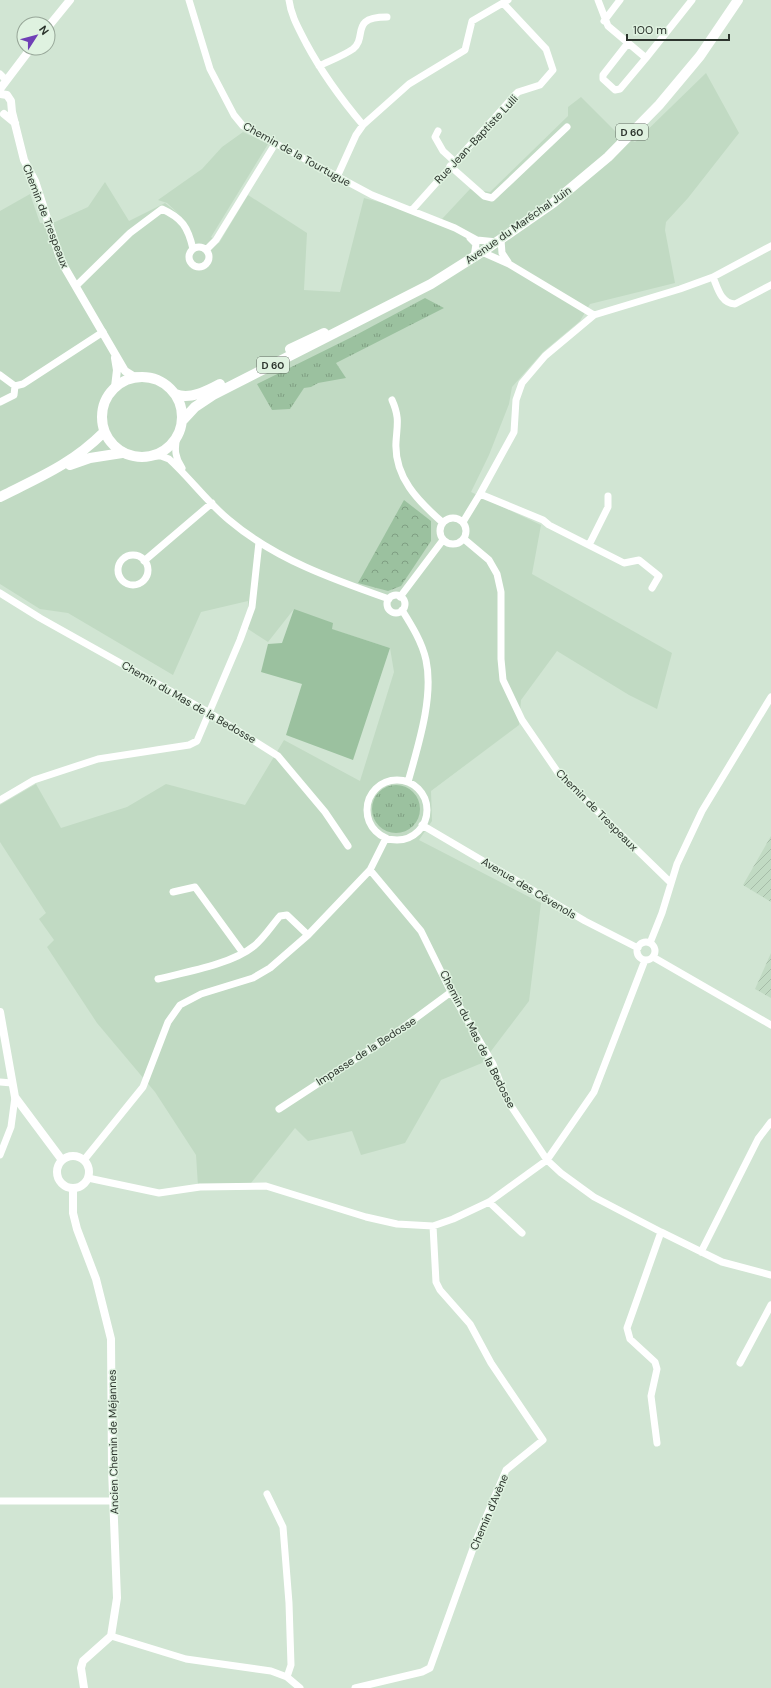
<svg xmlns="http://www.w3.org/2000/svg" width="771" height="1688" viewBox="0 0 771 1688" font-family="'DM Sans',sans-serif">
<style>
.built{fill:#c1dac3}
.industrial{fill:url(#industrial-furrows)}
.grass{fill:url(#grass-tufts)}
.park{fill:url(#park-crowns)}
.garden{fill:#9bc19f}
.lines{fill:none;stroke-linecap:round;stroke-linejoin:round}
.minor{stroke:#fff;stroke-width:7}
.tertiary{stroke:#fff;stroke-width:8}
.primary{stroke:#fff;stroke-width:10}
.labels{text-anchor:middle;stroke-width:3;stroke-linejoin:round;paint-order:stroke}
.shield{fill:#dff2e0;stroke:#626d63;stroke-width:1}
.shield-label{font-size:10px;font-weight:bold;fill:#2c342d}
.street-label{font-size:11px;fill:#2c342d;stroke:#dff2e0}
</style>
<defs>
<pattern id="industrial-furrows" width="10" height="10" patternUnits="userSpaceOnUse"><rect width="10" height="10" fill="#c1dac3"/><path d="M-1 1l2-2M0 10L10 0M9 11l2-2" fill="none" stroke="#a6bca8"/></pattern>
<pattern id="grass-tufts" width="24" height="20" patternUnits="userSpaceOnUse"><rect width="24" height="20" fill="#9bc19f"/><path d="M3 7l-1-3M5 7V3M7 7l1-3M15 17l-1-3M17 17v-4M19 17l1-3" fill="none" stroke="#7f9e82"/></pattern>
<pattern id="park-crowns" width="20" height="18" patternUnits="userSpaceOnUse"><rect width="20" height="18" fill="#9bc19f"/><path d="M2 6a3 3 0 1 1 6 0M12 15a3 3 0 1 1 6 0" fill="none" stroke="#7f9e82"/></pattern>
</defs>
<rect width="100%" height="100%" fill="#d1e5d3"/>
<path class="built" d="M706,73L739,133L688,198L666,222L665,230L675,283L590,304L580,321L543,352L512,387L509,404L489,455L471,492L541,525L532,574L672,653L657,709L629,695L557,651L521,700L519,725L431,791L432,821L419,840L541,903L529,1001L482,1063L441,1080L405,1143L361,1155L352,1131L308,1141L295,1128L251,1183L198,1186L196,1155L155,1092L97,1023L47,947L54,940L39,919L46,913L0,842V805L36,784L61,828L127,807L166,784L245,805L284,740L360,781L394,672L390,648L331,629L294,609L268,642L248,629V601L201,612L173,675L68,613L40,609L0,584V211L30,194L40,223L55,222L88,207L105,182L129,221L165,203L180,215L167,203L158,200L202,169L222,147L243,132L268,144L211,237L219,243L248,195L307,233L304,290L340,292L364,198L442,219L470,189L490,192L568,116V107L581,97L618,134L635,142Z"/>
<path class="industrial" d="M771,836V902L743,885Z
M771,953V998L755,989Z"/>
<path class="grass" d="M425,298L444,308L336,363L346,378L318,383L311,387L304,388L290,409L272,410L257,384L356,335Z
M372 809a24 24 0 1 1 48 0a24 24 0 1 1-48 0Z"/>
<path class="park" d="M404,500L431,521V541L401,586L388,591L358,583Z"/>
<path class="garden" d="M294,609L333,623L332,629L390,648L353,760L286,735L302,684L261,672L268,644L282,643Z"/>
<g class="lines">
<path class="minor" d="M189,0L210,69L234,115L243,126L372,195L455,228L477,240L497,242
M289,0C291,16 299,29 306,43C322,73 341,99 363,125L356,135L337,177
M598,0L608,26L646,58L620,89L615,90L603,79V75L628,43
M604,21L620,0
M646,58L692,0
M319,66C329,61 343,56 353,49C368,37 349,17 387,17
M0,74L6,80
M363,125L409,84L465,50L472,21L508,0
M438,131L435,137L443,151L454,161
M450,166L484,196L492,198L567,127
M412,210L514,96L518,92L540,85L553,70L546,49L503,3
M470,238L476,244L474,257
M501,240L502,253L508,262
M189 257a10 10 0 1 1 20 0a10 10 0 1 1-20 0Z
M206,250L216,240L275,144
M482,252L509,264L594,315
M713,277C718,289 721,303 735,304L771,285
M76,286L130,233L162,209C182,218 188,227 193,249
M0,375L15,386L23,384L103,332
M392,400C400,418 397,425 396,442C394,477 418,501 442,522
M0,402L14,395L15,386
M177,437C174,449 175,458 182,468
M154,456H161L169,459C190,478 207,502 229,520C275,559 332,579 389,599
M480,494L543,520L549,525L624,563L639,560L659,576L652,588
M440 531a13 13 0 1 1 26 0a13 13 0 1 1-26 0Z
M463,522L480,494L514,432L516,400L522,383L545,356L594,315L680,289L713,277L771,246
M464,539L489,560L497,574L501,592V659L503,680L522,720L559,774L670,882
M589,545L608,507V496
M118 570a15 15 0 1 1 30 0a15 15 0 1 1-30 0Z
M144,561L212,503
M0,593L40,618L208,712L278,756L325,812L348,846
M387 604a9 9 0 1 1 18 0a9 9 0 1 1-18 0Z
M400,597L443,540
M402,610C412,626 422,642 426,660C434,697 418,746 408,782
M367 810a30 30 0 1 1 60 0a30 30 0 1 1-60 0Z
M0,800L34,780L98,759L189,745L197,741L240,640L252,607L259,542
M422,825L585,921L638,948
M370,870L421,931L451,992L493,1064L507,1100L547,1160L561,1173L594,1197L661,1232L722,1262L771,1275
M173,892L195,887L243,953
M637 951a9 9 0 1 1 18 0a9 9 0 1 1-18 0Z
M650,943L662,913L677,864L702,811L771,697
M653,957L771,1025
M158,979C186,972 232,964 254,946C264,938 272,925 280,916L287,915L308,935
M0,1082L12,1083
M279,1109L397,1032L451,992
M0,1155L11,1127L15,1097
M84,1160L143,1087L168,1022L180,1005L201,994L253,978L270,968L308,935L370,870L386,838
M88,1178L159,1193L200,1187L266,1186L366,1217L397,1224L433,1226L453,1219L489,1202L547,1160L594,1092L645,960
M489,1202L522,1233
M701,1252L758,1139L771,1122
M740,1363L771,1305
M657,1443L651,1396L657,1369L655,1362L630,1339L627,1328L661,1232
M267,1494L283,1527L289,1603L291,1665L287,1677
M0,1501H114
M111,1636L186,1659L271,1671L287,1677L300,1688
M355,1688L422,1672L430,1668L475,1543L506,1470L543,1440L491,1363L470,1324L440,1290L436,1282L433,1226"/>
<path class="tertiary" d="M48,27L70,0
M0,89L31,48
M0,94L7,95L11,101L12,112L24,160L35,181L59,255L65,268L125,371L133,376L144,377
M4,114L15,123
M115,358L117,370L115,387
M0,1012L15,1097L62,1160
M57 1172a16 16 0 1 1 32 0a16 16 0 1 1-32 0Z
M73,1188V1213L77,1229L96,1279L111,1339L112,1469L117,1598L111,1636L83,1661L81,1668L84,1688"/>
<path class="primary" d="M290,349L324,333
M102 417a40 40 0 1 1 80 0a40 40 0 1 1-80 0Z
M175,394C190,400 207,391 220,384
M182,421L195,407L213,395L431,284L488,248L553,203L608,157L659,105L700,56L738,0
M70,465L90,458L122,453
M0,497C40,477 72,464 104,432"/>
</g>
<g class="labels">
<g class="shield">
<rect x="616" y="124" width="32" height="16" rx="3"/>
<rect x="257" y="357" width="32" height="16" rx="3"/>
</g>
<g class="shield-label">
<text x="632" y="136">D 60</text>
<text x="273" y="369">D 60</text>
</g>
<g class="street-label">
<text transform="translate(476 139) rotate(-47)" y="4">Rue Jean-Baptiste Lulli</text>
<text transform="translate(297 154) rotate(29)" y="4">Chemin de la Tourtugue</text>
<text transform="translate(46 216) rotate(69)" y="4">Chemin de Trespeaux</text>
<text transform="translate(518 225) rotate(-35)" y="4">Avenue du Maréchal Juin</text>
<text transform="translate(189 702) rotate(30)" y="4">Chemin du Mas de la Bedosse</text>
<text transform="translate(597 810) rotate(45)" y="4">Chemin de Trespeaux</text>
<text transform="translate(529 888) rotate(31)" y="4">Avenue des Cévenols</text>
<text transform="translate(478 1039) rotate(63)" y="4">Chemin du Mas de la Bedosse</text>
<text transform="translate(366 1051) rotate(-33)" y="4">Impasse de la Bedosse</text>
<text transform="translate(113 1442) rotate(-91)" y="4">Ancien Chemin de Méjannes</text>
<text transform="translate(489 1512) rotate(-67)" y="4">Chemin d'Avène</text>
</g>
</g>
<g transform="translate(36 36) rotate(54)"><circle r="19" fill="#dff2e0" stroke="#97a698"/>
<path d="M0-3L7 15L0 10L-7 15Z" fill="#6f3fb6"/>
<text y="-6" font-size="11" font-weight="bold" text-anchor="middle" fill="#2c342d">N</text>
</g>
<path d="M627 34v6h102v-6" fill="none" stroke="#2c342d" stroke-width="2"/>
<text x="633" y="34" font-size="12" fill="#2c342d" stroke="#dff2e0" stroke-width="3" paint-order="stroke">100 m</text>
</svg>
